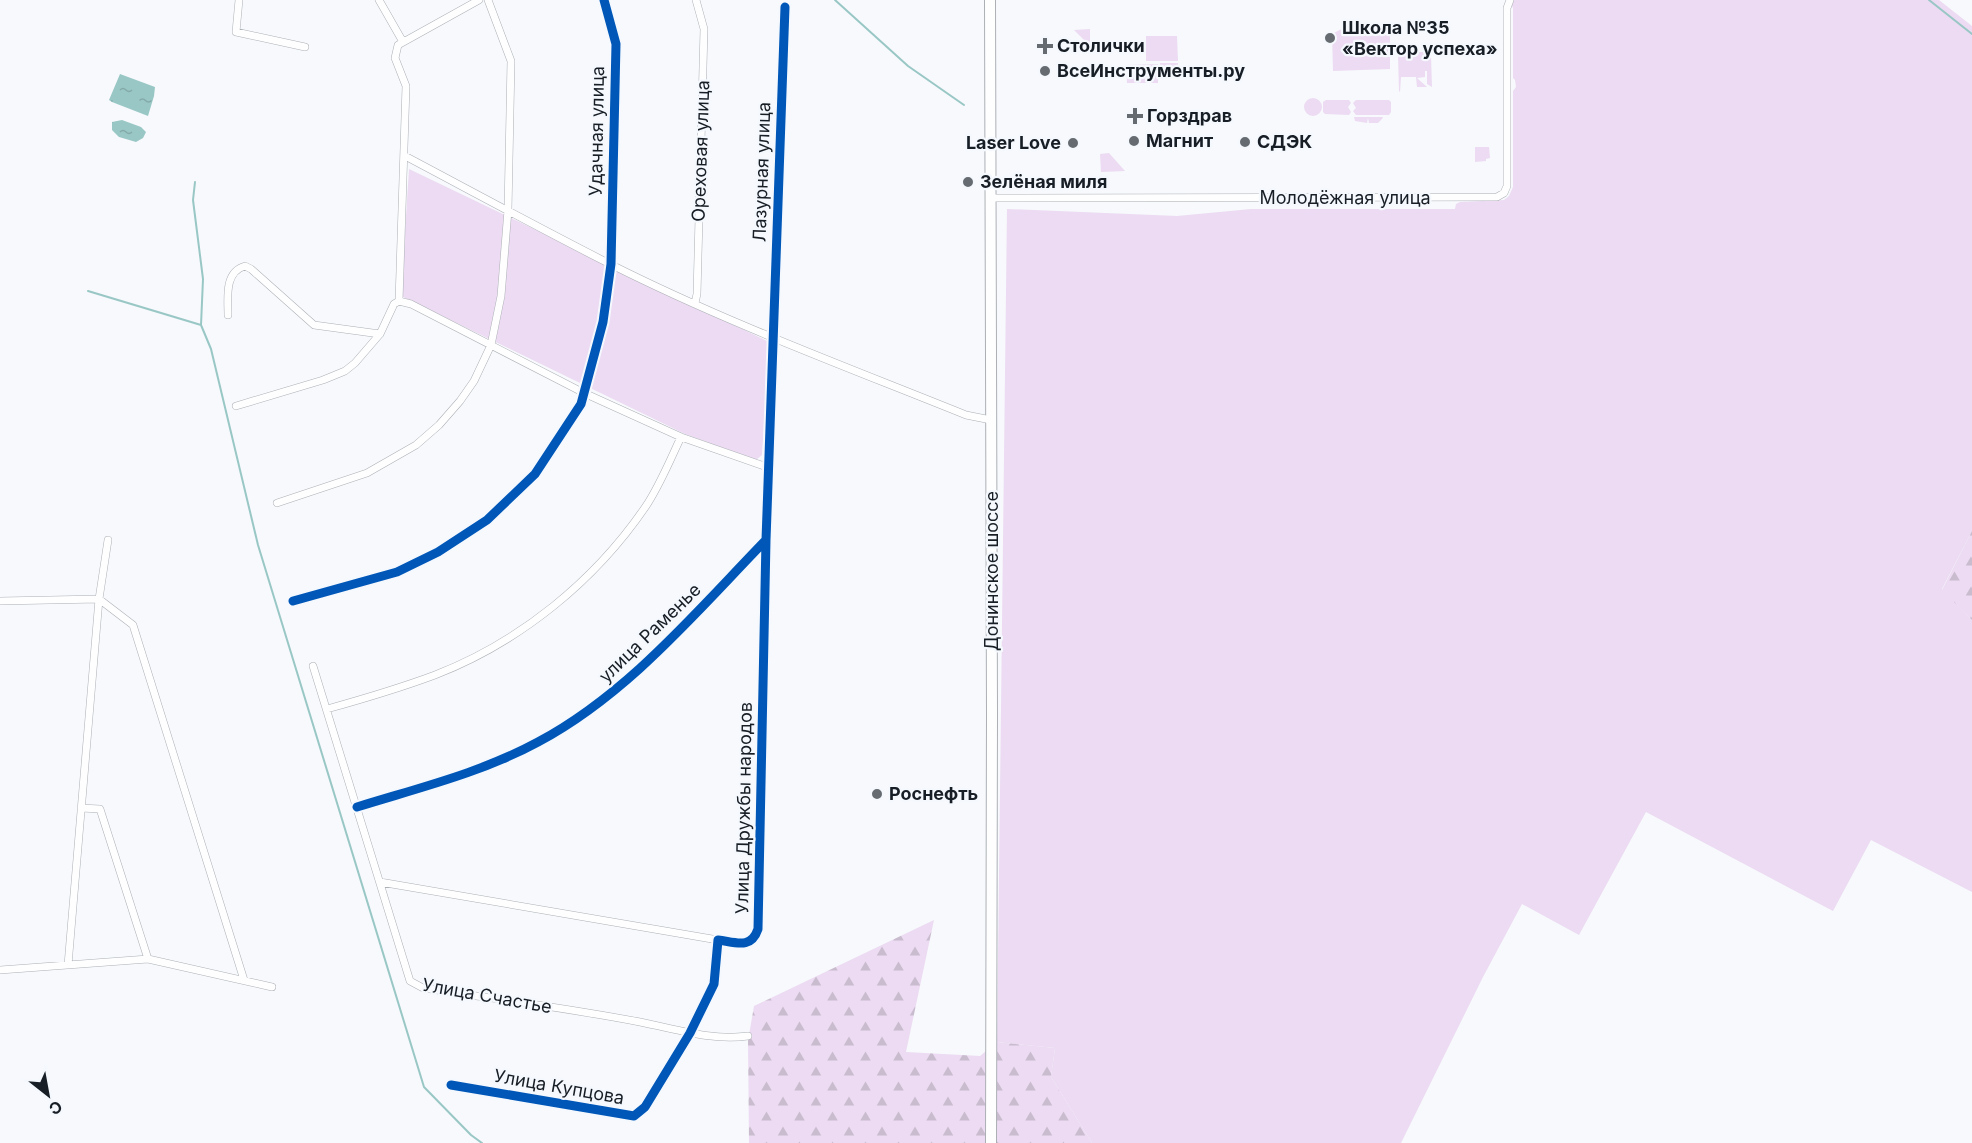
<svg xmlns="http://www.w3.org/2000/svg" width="1972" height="1143" viewBox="0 0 1972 1143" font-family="Inter,sans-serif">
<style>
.green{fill:#ecdbf2}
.forest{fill:url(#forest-firs)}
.water{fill:url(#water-ripples)}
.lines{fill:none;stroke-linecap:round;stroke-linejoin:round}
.stream{stroke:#99c7c5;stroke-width:2}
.street-casing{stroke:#acb0b5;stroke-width:8}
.primary-casing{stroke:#acb0b5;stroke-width:12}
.street{stroke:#fefeff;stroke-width:7}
.primary{stroke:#fefeff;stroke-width:10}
.cycleway-casing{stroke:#f5f9fe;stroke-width:13}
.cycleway{stroke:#0057b8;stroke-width:9}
.poi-dot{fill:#666b71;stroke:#f5f9fe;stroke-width:2}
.labels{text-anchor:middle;stroke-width:4.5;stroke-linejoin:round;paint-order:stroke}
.poi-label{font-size:18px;font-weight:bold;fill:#181e26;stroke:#f5f9fe;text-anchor:start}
.street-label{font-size:18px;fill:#181e26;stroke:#f5f9fe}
</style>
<defs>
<pattern id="forest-firs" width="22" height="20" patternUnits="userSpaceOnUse" patternTransform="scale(1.5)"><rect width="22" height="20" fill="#ecdbf2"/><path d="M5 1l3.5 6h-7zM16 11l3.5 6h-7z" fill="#cabccf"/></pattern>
<pattern id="water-ripples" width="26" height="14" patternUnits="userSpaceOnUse" patternTransform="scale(1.5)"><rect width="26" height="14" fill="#99c7c5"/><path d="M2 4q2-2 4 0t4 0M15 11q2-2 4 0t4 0" fill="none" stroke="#83aaa9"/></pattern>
</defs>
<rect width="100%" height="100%" fill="#f7f9fc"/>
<path class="green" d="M1509,0H1939L1972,26V531L1942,589L1972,620V892L1871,840L1833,911L1646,812L1579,935L1522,904L1483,977L1401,1143H1092L1051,1077L1055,1048L997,1042L1007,209L1177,216L1251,209H1455L1456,204L1460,202L1504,200L1509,196L1513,187V91L1516,87L1515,80L1513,78V8Z
M1349,25H1390V69L1333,71L1332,34Z
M1090,29V46L1074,30Z
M1146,36H1177L1178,61H1146Z
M1400,52H1426L1427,58L1431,56L1432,87L1427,84V71H1425V77L1417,78L1427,87H1417L1416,77H1401L1400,92L1399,91L1398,54Z
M1160,63H1178V74H1160Z
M1158,64V83H1127L1126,65Z
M1304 107a9 9 0 1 1 18 0a9 9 0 1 1-18 0Z
M1326,100H1349L1351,103L1348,107L1351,112L1349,115L1325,114L1323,112V102Z
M1356,100H1389L1391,102V112L1389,115H1356L1353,111L1356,108L1353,103Z
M1354,117H1383L1382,119L1378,123H1369L1368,118L1367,123L1355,121Z
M1475,147H1489L1490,158L1486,159V161L1475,162Z
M1109,153L1125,171L1101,172L1100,154Z
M409,169L769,342L762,455L756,460L685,434L401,296Z"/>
<path class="forest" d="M1972,531V620L1942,590Z
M934,920L906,1052L980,1056L997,1042L1055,1048L1051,1077L1092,1143H749L748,1041L754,1006Z"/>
<path class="water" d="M120,74L155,87L154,96L148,116L112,102L109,100Z
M122,120L141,127L146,132L143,138L136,142L119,137L112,130V122Z"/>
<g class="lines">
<path class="stream" d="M835,0L908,66L964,105
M1929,0L1972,34
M195,182L193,200L203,279L201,325
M88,291L201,325L211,349L258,545L424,1087L471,1135L482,1143"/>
<defs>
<path id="street" d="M239,0L236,32L305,47
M379,0L403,42
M405,156C473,192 541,229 610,264C725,322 847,367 966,415L991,420
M991,198L1497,197L1504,193L1507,186V8L1510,0
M399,301L411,304L584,393L681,437L767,467
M399,301L406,86L395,58L398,45L479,0
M695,303L697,294L704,29L696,0
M228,315C228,298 224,272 245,266L251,269L314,325L380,334
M236,406L323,380L345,371L355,363L380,334L394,304L399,301
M277,503L367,473L416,445L439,425L460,401L474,381L491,345L501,296L508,210L511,61L488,0
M0,601L99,599L133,625L244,980
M293,601L397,572L438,552L487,520L535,474L581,404L603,322L611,264L616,44L604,0
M313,666L410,981L423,988C495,999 568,1008 640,1022C676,1029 711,1041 748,1036
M327,709C363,699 400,688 435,675C520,642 595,581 646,506C660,485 670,460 681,437
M357,807C418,788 481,773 538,742C628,694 696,612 766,540L785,7
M81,808L100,809L148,959
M380,882L718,940
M68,965L99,599L108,540
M0,970L148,959L272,987
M451,1085L634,1116L645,1107L690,1033L714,984L718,940C735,942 751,950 758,929L766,540"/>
<path id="primary" d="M990,0L992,715L991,1143"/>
</defs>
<use href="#street" class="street-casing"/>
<use href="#primary" class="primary-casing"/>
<use href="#street" class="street"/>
<use href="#primary" class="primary"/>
<defs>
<path id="cycleway" d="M293,601L397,572L438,552L487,520L535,474L581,404L603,322L611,264L616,44L604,0
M357,807C418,788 481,773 538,742C628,694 696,612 766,540L785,7
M451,1085L634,1116L645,1107L690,1033L714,984L718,940C735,942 751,950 758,929L766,540"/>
</defs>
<use href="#cycleway" class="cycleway-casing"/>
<use href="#cycleway" class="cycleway"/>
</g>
<g class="poi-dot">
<circle cx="1330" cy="38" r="6"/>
<path d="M1042 37h6v6h6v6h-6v6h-6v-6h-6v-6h6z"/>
<circle cx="1045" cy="71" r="6"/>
<path d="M1132 107h6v6h6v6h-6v6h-6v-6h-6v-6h6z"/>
<circle cx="1134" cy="141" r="6"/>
<circle cx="1245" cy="142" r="6"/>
<circle cx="1073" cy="143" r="6"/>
<circle cx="968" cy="182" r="6"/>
<circle cx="877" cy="794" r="6"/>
</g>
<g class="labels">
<g class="poi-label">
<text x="1342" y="34">Школа №35<tspan x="1342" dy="21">«Вектор успеха»</tspan></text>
<text x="1057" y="52">Столички</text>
<text x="1057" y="77">ВсеИнструменты.ру</text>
<text x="1147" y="122">Горздрав</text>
<text x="1146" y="147">Магнит</text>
<text x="1257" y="148">СДЭК</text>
<text x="1061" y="149" text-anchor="end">Laser Love</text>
<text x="980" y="188">Зелёная миля</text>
<text x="889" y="800">Роснефть</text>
</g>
<g class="street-label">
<text transform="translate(597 131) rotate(-89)" y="6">Удачная улица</text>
<text transform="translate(701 151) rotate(-88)" y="6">Ореховая улица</text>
<text transform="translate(762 172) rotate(-88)" y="6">Лазурная улица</text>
<text x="1345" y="204">Молодёжная улица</text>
<text transform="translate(992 571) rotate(-90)" y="6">Донинское шоссе</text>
<text transform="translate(650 633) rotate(-44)" y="6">улица Раменье</text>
<text transform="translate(744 808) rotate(-89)" y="6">Улица Дружбы народов</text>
<text transform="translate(487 996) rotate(10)" y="6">Улица Счастье</text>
<text transform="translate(559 1087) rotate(10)" y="6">Улица Купцова</text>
</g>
</g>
<g transform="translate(48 1095) rotate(149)" stroke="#f5f9fe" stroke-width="4.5" paint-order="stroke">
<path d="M0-4.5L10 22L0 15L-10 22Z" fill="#181e26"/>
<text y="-9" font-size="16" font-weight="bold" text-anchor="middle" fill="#181e26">С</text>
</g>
</svg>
